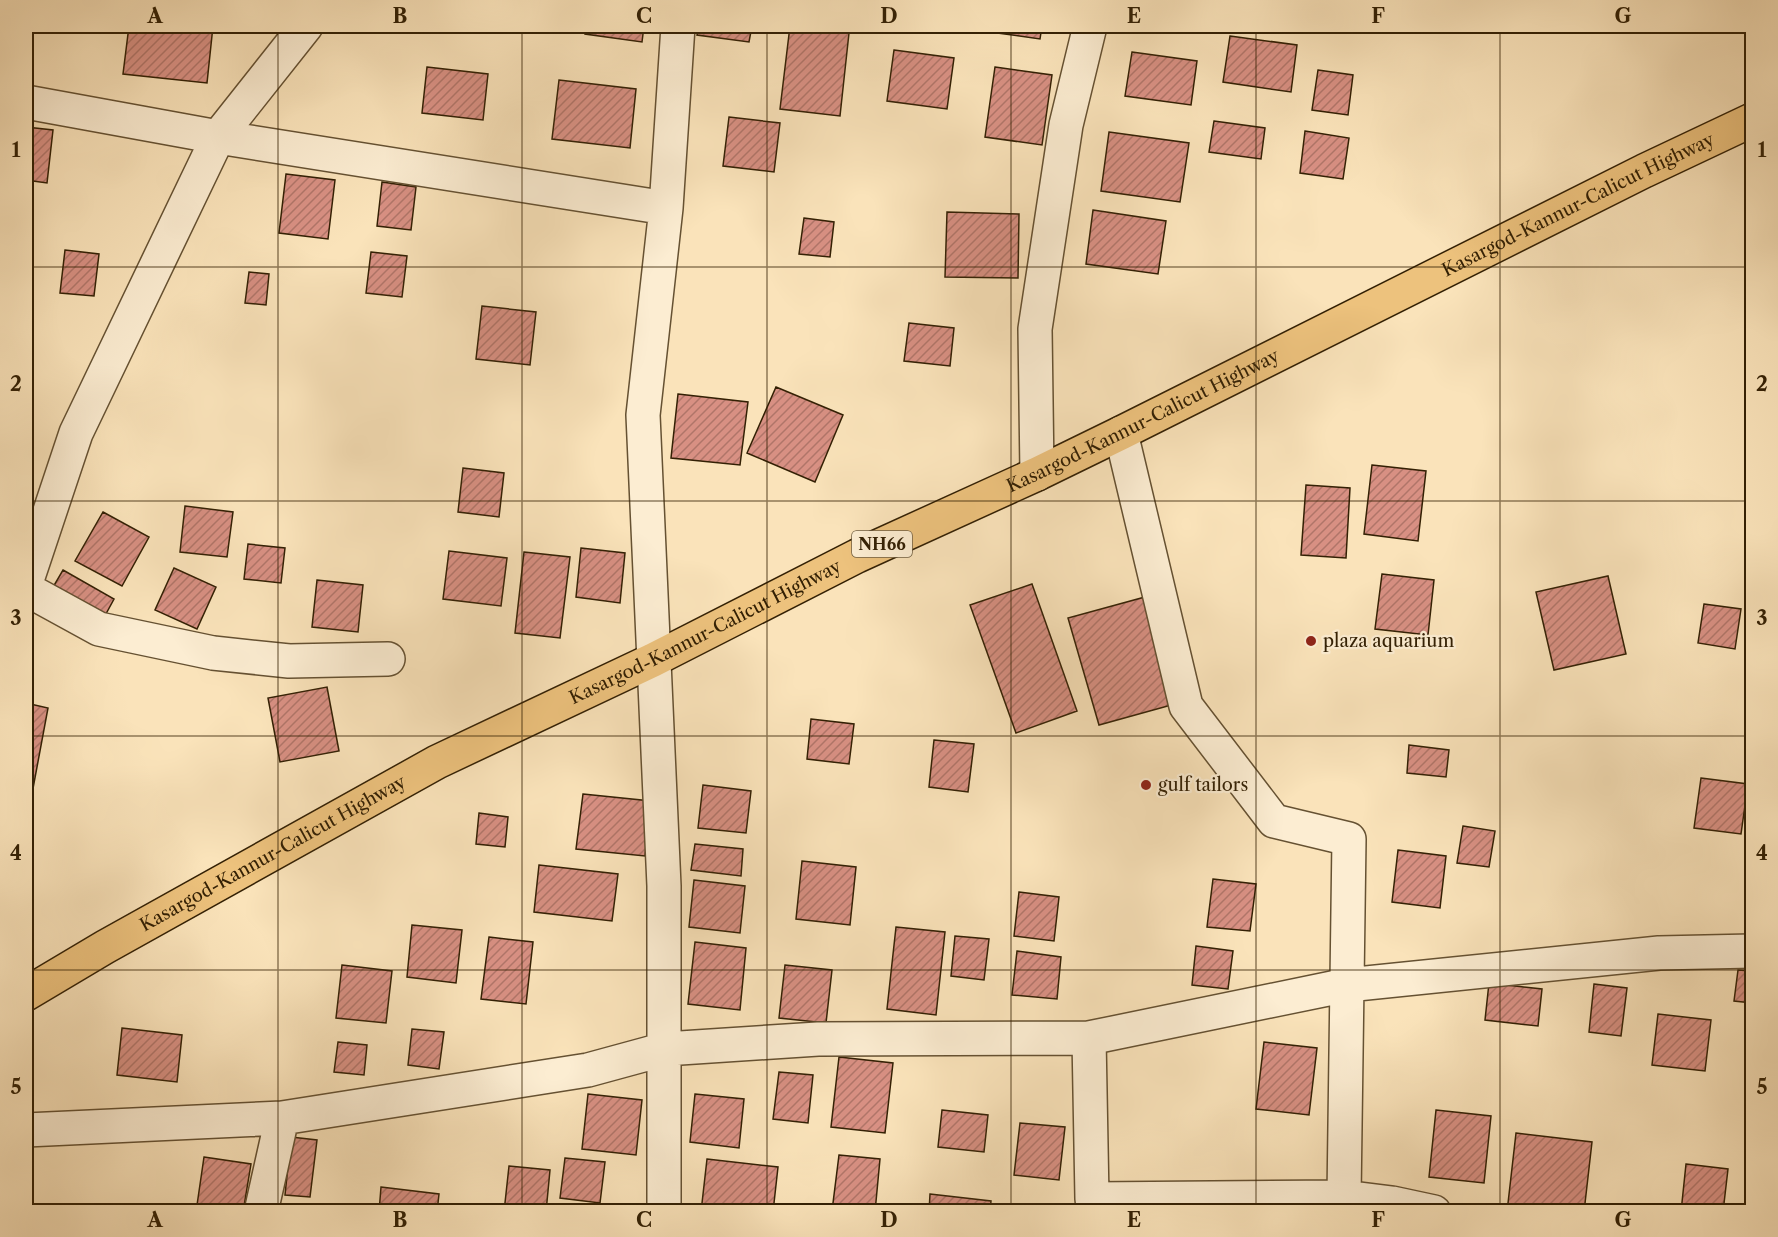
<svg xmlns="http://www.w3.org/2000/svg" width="1778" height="1237" viewBox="0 0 1778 1237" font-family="'Libre Caslon Text',serif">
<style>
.building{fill:url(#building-hatch);stroke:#332004;stroke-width:1.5}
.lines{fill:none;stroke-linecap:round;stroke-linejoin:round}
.street-casing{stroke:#655132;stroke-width:36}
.highway-casing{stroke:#332004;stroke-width:36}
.street{stroke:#fcedd2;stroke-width:33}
.highway{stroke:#edc27d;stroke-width:33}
.grid{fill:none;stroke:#332004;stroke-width:1.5;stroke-opacity:0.55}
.poi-dot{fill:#8f2418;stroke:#fcedd2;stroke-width:2}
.labels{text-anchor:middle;stroke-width:4.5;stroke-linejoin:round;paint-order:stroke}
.shield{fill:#fcedd2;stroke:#6f5e42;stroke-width:1.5}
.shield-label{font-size:16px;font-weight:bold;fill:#332004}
.street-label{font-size:18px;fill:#332004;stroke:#fcedd2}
.poi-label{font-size:18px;fill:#332004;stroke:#fcedd2;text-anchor:start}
.neatline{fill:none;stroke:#332004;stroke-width:2}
.grid-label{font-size:20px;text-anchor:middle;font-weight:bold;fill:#332004}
</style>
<defs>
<pattern id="building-hatch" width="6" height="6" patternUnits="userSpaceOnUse" patternTransform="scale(1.5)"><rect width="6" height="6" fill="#d89083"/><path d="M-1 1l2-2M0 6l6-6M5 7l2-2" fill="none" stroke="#b07569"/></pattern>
</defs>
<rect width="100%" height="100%" fill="#fae3ba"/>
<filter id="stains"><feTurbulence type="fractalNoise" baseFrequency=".00333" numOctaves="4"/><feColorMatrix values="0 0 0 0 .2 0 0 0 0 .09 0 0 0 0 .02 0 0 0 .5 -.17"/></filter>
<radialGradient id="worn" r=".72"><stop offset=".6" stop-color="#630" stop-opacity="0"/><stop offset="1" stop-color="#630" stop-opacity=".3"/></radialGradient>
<path class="building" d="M129,26H213L207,83L123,74Z
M586,26H644L642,42L585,34Z
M699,26H752L749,42L697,35Z
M790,26L849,33L840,116L780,109Z
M999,26H1042L1040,39L998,33Z
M1230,36L1297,45L1291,92L1223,82Z
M894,50L954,58L947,109L887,101Z
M1132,52L1197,61L1191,105L1125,96Z
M427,67L488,74L483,120L422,113Z
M995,67L1052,75L1042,145L985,137Z
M1318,70L1353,75L1348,115L1312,110Z
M559,80L636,89L630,148L552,139Z
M729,117L780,123L774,172L723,166Z
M1214,121L1265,128L1261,159L1209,152Z
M26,127L53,130L47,183L26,180Z
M1305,131L1349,138L1343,179L1300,173Z
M1109,132L1189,143L1180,202L1101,191Z
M286,174L335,180L328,239L279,233Z
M382,182L416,187L411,230L377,226Z
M1093,210L1166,221L1158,274L1086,264Z
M947,212L1019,214L1018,278L945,277Z
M804,218L834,222L830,257L799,254Z
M65,250L99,254L94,296L60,293Z
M371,252L407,256L402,297L366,293Z
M249,272L269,274L266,305L245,303Z
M482,306L536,312L530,365L476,359Z
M909,323L954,328L950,366L904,361Z
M776,387L843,415L815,482L747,453Z
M678,394L748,402L740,465L671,458Z
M1752,425V474L1746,473Z
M1372,465L1426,471L1418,541L1364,534Z
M463,468L504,473L499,517L458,512Z
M1306,485L1350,488L1346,558L1301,555Z
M185,506L233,512L227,557L180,552Z
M103,512L149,537L122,586L75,561Z
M248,544L285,548L281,583L244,579Z
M581,548L625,553L620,603L576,597Z
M449,551L507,558L501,606L443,599Z
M524,552L570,557L560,638L515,633Z
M174,568L216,587L197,629L155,610Z
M63,570L114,599L101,623L49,594Z
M1382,574L1434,580L1428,635L1375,629Z
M1608,576L1626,654L1554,670L1536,592Z
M317,580L363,585L358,632L312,627Z
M1032,584L1077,711L1016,733L970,605Z
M1145,597L1175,704L1099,725L1068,618Z
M1704,604L1741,609L1735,649L1698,643Z
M327,687L339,751L280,762L268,698Z
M26,703L48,708L26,826Z
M811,719L854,724L849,764L807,759Z
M934,740L974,744L968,792L929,787Z
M1409,745L1449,750L1446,777L1407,773Z
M1701,778L1748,784L1741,834L1694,828Z
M703,785L751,791L746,833L698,828Z
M583,794L651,801L645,856L576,849Z
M479,813L508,817L505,847L476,844Z
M1463,826L1495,831L1489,867L1457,863Z
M695,844L743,849L741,876L691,870Z
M1398,850L1446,856L1440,908L1392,902Z
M802,861L856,867L850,925L796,919Z
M539,865L618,874L612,921L534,912Z
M1213,879L1256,884L1250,931L1207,927Z
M694,880L745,886L740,933L689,927Z
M1019,892L1059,897L1054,941L1014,936Z
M412,925L462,930L456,983L407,977Z
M896,927L945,932L936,1015L887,1009Z
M955,936L989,939L984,980L951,976Z
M489,937L533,942L526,1004L481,999Z
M695,942L746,948L740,1010L688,1004Z
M1196,946L1233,951L1228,989L1192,985Z
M1017,951L1061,957L1057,999L1012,995Z
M342,965L392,971L386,1023L336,1018Z
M785,965L832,970L826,1023L779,1018Z
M1738,970L1752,971V1003L1734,1001Z
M1489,983L1542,989L1538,1026L1485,1020Z
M1594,984L1627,988L1621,1036L1589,1032Z
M1658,1014L1711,1020L1705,1071L1652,1065Z
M122,1028L182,1035L177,1082L117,1075Z
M412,1029L444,1032L439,1069L408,1065Z
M338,1042L367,1045L364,1075L334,1072Z
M1264,1042L1317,1048L1309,1115L1256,1109Z
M839,1057L893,1063L885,1133L831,1127Z
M779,1072L813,1075L808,1123L773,1119Z
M588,1094L642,1100L636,1155L582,1149Z
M695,1094L744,1099L739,1148L690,1142Z
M942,1110L988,1115L984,1152L938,1147Z
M1436,1110L1491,1116L1484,1183L1429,1177Z
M1020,1123L1065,1127L1059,1180L1014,1175Z
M1516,1133L1592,1142L1584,1212H1507Z
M291,1137L317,1140L310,1197L285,1195Z
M839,1155L880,1159L875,1212L832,1211Z
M204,1157L251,1164L243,1212H196Z
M565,1158L605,1162L600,1203L560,1198Z
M707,1159L778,1167L773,1212H701Z
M1686,1164L1728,1169L1723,1212H1681Z
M509,1166L550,1170L546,1212H504Z
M381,1187L439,1194L437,1212H379Z
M930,1194L991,1201L990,1212H929Z"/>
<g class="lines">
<defs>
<path id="street" d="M26,102L218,137L666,208L643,415L664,886V1212
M666,208L678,26
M1121,433L1186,706L1274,821L1349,839L1344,1197L1392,1203V1212
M1037,474L1035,329L1066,125L1090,26
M26,583L76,433L218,137L306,26
M26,589L99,629L213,653L289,661L388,659
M1089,1038L1347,985L1659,953L1752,951
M26,1130L282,1118L588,1070L665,1049L818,1039L1089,1038L1092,1199L1344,1197
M1392,1203L1434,1212
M261,1212L282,1118"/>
<g id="highway">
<path id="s1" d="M26,994L105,947L437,762L653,660L857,556L1037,474L1121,433L1644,171L1752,120"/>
</g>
</defs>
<use href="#street" class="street-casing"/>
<use href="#highway" class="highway-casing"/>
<use href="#street" class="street"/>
<use href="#highway" class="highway"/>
</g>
<path class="grid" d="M278,26V1212M522,26V1212M767,26V1212M1011,26V1212M1256,26V1212M1500,26V1212M26,267H1752M26,501H1752M26,736H1752M26,970H1752"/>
<g class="poi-dot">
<circle cx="1311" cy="641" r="6"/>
<circle cx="1146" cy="785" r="6"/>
</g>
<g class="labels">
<rect class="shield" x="852" y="531" width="60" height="26" rx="4.5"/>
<g class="shield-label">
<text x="882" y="550">NH66</text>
</g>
<g class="street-label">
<text dy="6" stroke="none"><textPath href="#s1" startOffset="1742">Kasargod-Kannur-Calicut Highway</textPath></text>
<text dy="6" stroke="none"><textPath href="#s1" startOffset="1256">Kasargod-Kannur-Calicut Highway</textPath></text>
<text dy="6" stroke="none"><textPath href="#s1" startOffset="770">Kasargod-Kannur-Calicut Highway</textPath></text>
<text dy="6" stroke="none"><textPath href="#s1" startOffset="284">Kasargod-Kannur-Calicut Highway</textPath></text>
</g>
<g class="poi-label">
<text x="1323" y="647">plaza aquarium</text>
<text x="1158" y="791">gulf tailors</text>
</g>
</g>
<rect width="1778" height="1237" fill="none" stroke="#fae3ba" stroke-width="66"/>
<rect x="33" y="33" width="1712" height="1171" class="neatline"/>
<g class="grid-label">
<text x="155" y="23">A</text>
<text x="400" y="23">B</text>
<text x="644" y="23">C</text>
<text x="889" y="23">D</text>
<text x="1134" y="23">E</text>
<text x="1378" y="23">F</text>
<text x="1623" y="23">G</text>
<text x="16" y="157">1</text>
<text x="1762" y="157">1</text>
<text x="16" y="391">2</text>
<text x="1762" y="391">2</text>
<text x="16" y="625">3</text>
<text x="1762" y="625">3</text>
<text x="16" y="860">4</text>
<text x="1762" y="860">4</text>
<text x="16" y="1094">5</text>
<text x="1762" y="1094">5</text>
<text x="155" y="1227">A</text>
<text x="400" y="1227">B</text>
<text x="644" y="1227">C</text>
<text x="889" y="1227">D</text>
<text x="1134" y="1227">E</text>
<text x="1378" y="1227">F</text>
<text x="1623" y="1227">G</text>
</g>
<rect width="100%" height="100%" filter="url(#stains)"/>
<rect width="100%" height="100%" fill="url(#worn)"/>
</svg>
